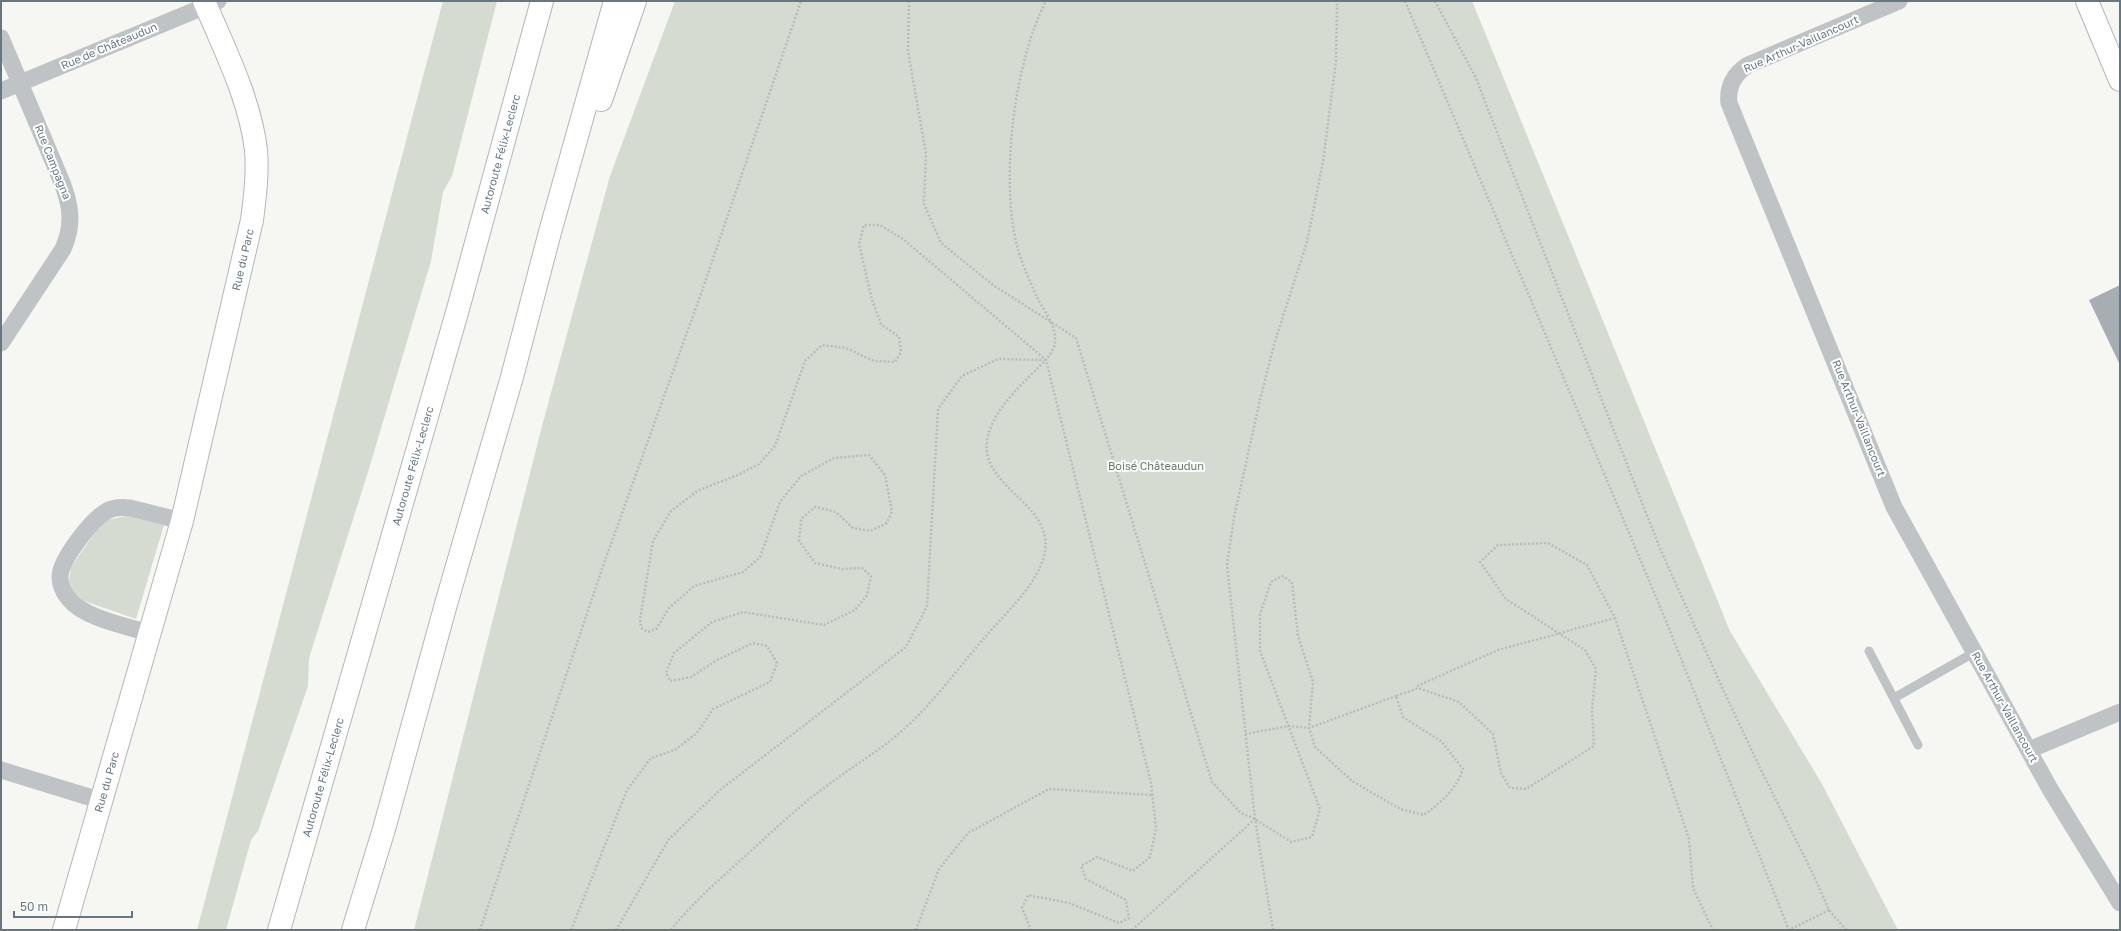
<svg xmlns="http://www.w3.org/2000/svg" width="2121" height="931" viewBox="0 0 2121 931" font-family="'Golos Text',sans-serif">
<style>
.green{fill:#d6dbd2}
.building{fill:#a7aeb3}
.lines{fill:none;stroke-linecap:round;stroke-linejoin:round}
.secondary-casing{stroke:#b2b7bb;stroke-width:24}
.highway-casing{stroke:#b2b6b9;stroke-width:24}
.path{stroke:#b9bcbe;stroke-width:2.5;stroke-dasharray:2 2;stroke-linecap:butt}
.lane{stroke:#bfc3c6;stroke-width:9}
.street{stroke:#bfc3c6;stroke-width:17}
.secondary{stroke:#fff;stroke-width:22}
.highway{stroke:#fff;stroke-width:22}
.labels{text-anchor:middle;stroke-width:4;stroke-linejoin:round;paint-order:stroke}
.street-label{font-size:11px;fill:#677782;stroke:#fff}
.park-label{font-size:11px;fill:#6a7966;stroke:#fff}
</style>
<rect width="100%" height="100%" fill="#f6f6f3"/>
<path class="green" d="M443,1H497L452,176L443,192L431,261L368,472L309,658L308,686L258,831L251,840L226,930H197Z
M675,1H1472L1730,631L1822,784L1898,930H414L542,426L610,176Z
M126,516L164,525L136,619L84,601L73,592L69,581L71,567L98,528L107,520Z"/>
<path class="building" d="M2120,285V365L2089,300Z"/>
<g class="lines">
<defs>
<g id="secondary">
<path d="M2087,1L2120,80"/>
<path id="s1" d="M64,930L182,521L252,220C255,197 258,174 256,150C250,99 224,48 204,1"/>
</g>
<g id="highway">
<path d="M601,100L635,1"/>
<path id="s2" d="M279,930L458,309L542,1"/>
<path d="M353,930L384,829L446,604L512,377L550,232L615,1"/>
</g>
</defs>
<use href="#secondary" class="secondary-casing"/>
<use href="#highway" class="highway-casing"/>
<path class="path" d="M909,1L908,51L926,154L924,204L941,243L993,285L1076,338L1212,782L1241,813L1255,819L1291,842L1312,837L1320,809L1260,651V614L1271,582L1282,576L1292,582L1298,636L1313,682L1309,728L1315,747L1352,781L1400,809L1424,815C1441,802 1456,790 1463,769L1442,742L1403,717L1396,696L1418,688L1459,702L1493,734L1501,773L1510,788L1526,789L1594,746L1592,709L1596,669L1585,650L1506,599L1480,562L1498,545L1548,543L1587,565L1615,618L1689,839L1693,888L1713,930
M1405,1L1664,616L1789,930L1829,910
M1435,1L1475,76L1659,546L1720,683L1761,770L1813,874L1829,910L1846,930
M1417,686L1498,650L1615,618
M1245,734L1289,726L1309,728L1396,696
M480,930L603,566L703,288L801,1
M571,930L627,790L651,758L675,750L697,733L713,709L770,682L777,663L767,646L753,643L717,660L691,677L670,681L666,673L674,653L712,622L743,612L824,625L855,610L867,595L871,576L862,568L842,569L815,563L799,541L801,519L815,507L836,512L853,528L870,531L887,523L892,511L885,475L869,455L834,458L801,476L780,502L760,557L743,572L694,586L669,608L656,629L648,632L641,628L640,619L653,541L671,511L699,490L738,475L759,464L775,446L805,361L822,345L846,348L874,361L895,362L901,352L899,337L881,324L872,300L859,244L864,225H880L903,239L1046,360L1151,783L1156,828L1150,857L1133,871L1097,857L1081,866L1086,879L1126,900L1129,918L1119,923L1069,903L1028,895L1022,908L1031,930
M616,930L669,839L720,790L906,647L927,606L938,409L962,376L998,359L1045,360
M671,930C692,903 717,882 742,859C769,835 795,809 824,788C847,770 873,755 896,736C930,708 957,669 986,636C1003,616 1025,596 1037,573C1075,505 974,493 988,436C995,407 1025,381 1046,360C1050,354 1055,349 1055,341C1056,326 1045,312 1038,299C1030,282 1022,264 1017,246C1000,178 1014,63 1046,1
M916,930L939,869L968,833L1049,789L1152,795
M1132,930L1255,819
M1273,930L1255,819L1227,565L1234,517L1260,400L1275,341L1307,242L1323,162L1336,61L1337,1"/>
<path class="lane" d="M1869,651L1918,745
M1894,698L1975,652"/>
<path class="street" d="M1899,1L1748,65C1734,74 1727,87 1729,103L1894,507L2050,789L2120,903
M1,38L61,180C71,205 74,224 63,249L1,343
M1,91L218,1
M149,633C126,626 84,618 69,599C64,593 60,585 60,577C60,560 92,519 107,511C114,507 122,507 130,508L182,521
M2029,750L2120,712
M1,770L102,801"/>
<use href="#secondary" class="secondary"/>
<use href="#highway" class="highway"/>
</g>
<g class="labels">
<g class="street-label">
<text transform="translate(1801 44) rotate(-24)" y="4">Rue Arthur-Vaillancourt</text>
<text transform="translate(109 46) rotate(-23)" y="4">Rue de Châteaudun</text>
<text dy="4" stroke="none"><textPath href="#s2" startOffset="807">Autoroute Félix-Leclerc</textPath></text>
<text transform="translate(53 162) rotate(68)" y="4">Rue Campagna</text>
<text dy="4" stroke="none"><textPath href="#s1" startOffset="694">Rue du Parc</textPath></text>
<text transform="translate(1859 418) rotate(68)" y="4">Rue Arthur-Vaillancourt</text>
<text dy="4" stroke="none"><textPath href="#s2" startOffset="483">Autoroute Félix-Leclerc</textPath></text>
<text transform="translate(2005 707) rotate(61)" y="4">Rue Arthur-Vaillancourt</text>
<text dy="4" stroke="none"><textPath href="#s2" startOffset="159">Autoroute Félix-Leclerc</textPath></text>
<text dy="4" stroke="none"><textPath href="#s1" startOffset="154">Rue du Parc</textPath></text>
</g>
<g class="park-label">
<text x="1156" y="470">Boisé Châteaudun</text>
</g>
</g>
<rect width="2121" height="931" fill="none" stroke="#677782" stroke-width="4"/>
<path d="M14 911v6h118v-6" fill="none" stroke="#677782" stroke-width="2"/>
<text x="20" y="911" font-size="12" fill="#677782" stroke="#ffffff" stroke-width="3" paint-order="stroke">50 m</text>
</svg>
